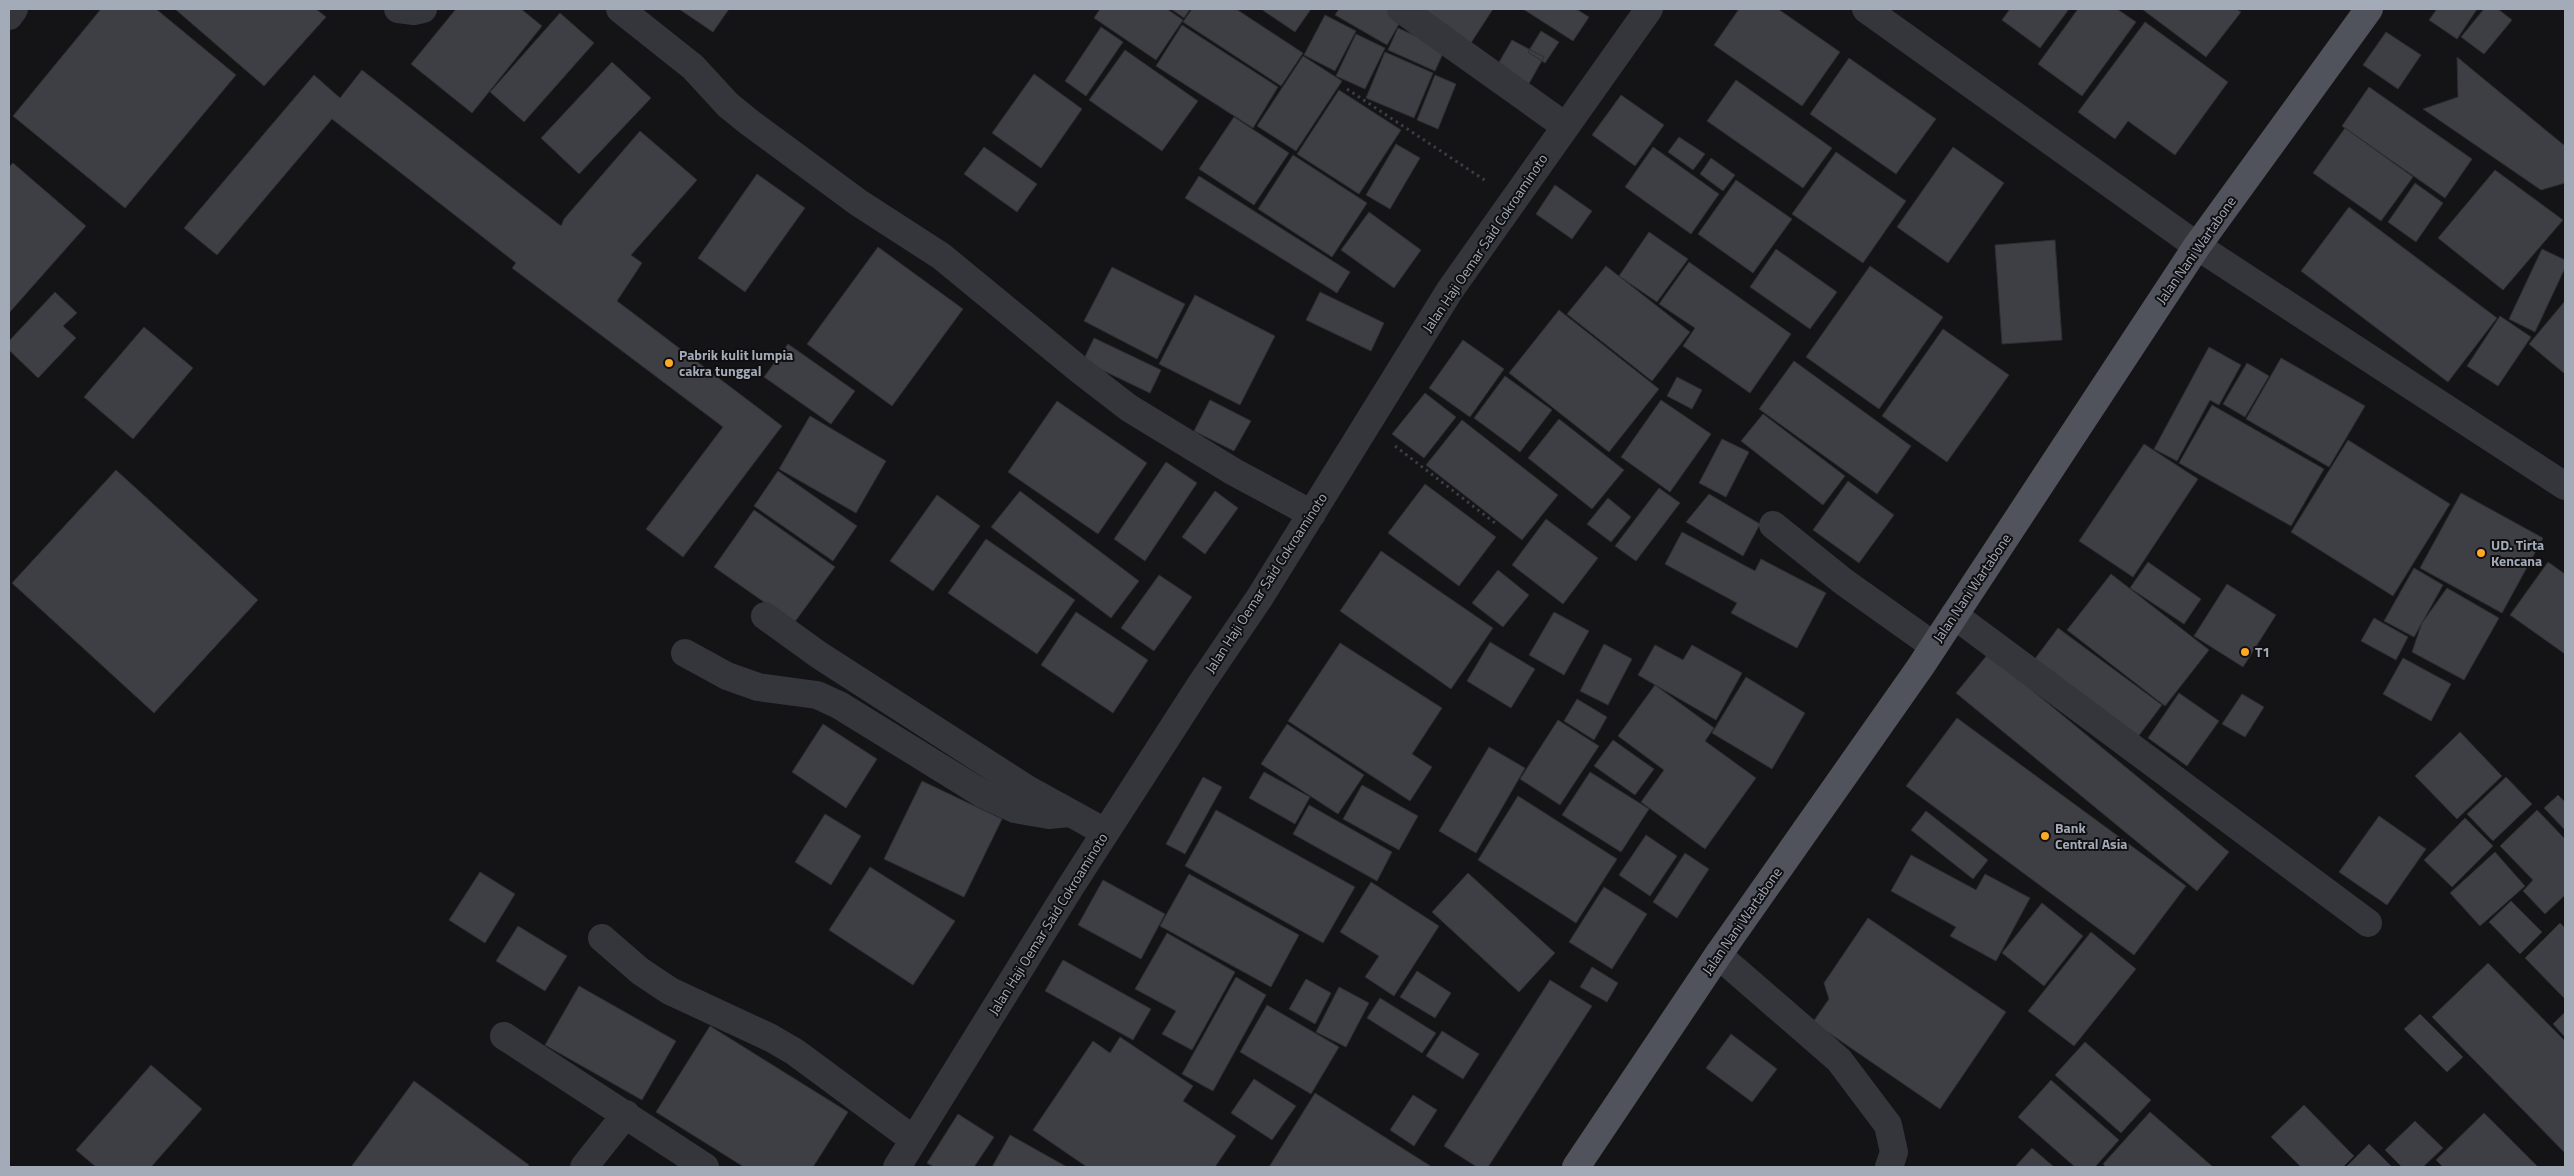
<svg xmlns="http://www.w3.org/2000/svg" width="2574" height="1176" viewBox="0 0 2574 1176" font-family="'Titillium Web',sans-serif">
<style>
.building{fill:#3e3f44;stroke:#2e2e32}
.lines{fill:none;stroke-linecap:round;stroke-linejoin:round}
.path{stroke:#3a3d43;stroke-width:3;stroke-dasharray:2.5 4;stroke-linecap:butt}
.minor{stroke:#34363b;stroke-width:28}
.primary{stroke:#50535b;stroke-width:28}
.poi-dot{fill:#ffa823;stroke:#0f0f11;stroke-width:2}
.labels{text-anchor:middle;stroke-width:4;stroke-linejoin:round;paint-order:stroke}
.street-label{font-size:14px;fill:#a4abb8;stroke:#0f0f11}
.poi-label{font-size:14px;font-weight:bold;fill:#a4abb8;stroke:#0f0f11;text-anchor:start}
</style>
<rect width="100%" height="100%" fill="#141416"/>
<path class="building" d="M101,9H156L236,75L125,208L13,116Z
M175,9H316L326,17L264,86Z
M456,9H521L542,26L472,113L411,64Z
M679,9H729L713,32Z
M1100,9H1167L1183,20L1156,60L1094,18Z
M1171,9H1190L1184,18Z
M1192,9H1236L1303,53L1281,86L1183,22Z
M1261,9H1311L1295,32Z
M1339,9H1388L1403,17L1387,45L1335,15Z
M1423,9H1493L1469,46Z
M1523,9H1576L1589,17L1573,41Z
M1739,9H1778L1840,52L1802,106L1714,45Z
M2010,9H2069L2040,48L2002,20Z
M2078,9H2117L2136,22L2082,96L2038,64Z
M2142,9H2236L2241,12L2206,57Z
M2437,9H2477L2457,39L2429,20Z
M2484,9H2498L2512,20L2484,54L2461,37Z
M560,13L594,43L524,122L490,92Z
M1325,15L1356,31L1335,71L1304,55Z
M2145,22L2228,82L2175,155L2128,121L2115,139L2078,112Z
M1182,25L1278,87L1253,128L1156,66Z
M1101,27L1123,42L1086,96L1065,81Z
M1398,28L1445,49L1435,71L1388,50Z
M1541,31L1559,42L1545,63L1528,52Z
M2386,32L2421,55L2398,89L2363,65Z
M1356,34L1385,48L1365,89L1336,76Z
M1512,40L1544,57L1527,87L1495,69Z
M1125,50L1198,101L1162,151L1089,100Z
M1385,52L1433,73L1414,118L1366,98Z
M1303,56L1342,81L1296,151L1257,126Z
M2457,57L2565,146V183L2541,190L2423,109L2458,97Z
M1849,58L1936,119L1896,174L1810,114Z
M612,62L651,98L579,174L541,138Z
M362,70L561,226L564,219L640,131L697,180L631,255L642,263L617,301L782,426L683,557L646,529L723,427L512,268L516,263L332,119L217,255L184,228L314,75L340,98Z
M1034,74L1082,109L1041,168L992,133Z
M1435,75L1456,84L1438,129L1417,120Z
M1736,80L1832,148L1803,188L1707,121Z
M2369,87L2472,159L2445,198L2342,126Z
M1339,90L1401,130L1359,194L1297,154Z
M1621,95L1664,125L1635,166L1592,135Z
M1234,117L1289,153L1254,205L1199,169Z
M2345,128L2413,177L2381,221L2313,173Z
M1679,137L1705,154L1693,170L1668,152Z
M1396,144L1420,158L1390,209L1366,195Z
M984,147L1037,184L1017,212L964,174Z
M1653,147L1719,194L1691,234L1625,187Z
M1953,147L2004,183L1948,263L1897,227Z
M1836,152L1906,201L1863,263L1792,214Z
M1293,155L1367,203L1332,257L1258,209Z
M1711,158L1735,175L1723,191L1700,174Z
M13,163L86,226L9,313V167Z
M2495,170L2563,220L2503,290L2438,238Z
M757,174L805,208L745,292L698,258Z
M1199,176L1350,272L1337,293L1185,198Z
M1736,180L1792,219L1753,273L1698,234Z
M2415,183L2443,203L2416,242L2388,222Z
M1555,185L1592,211L1572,239L1536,214Z
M2349,207L2497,318L2448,382L2301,271Z
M1369,212L1421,250L1394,288L1341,250Z
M1649,232L1688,259L1657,302L1619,276Z
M2055,240L2062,340L2002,344L1995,245Z
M878,247L963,309L892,406L807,344Z
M1776,249L1837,292L1810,329L1750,287Z
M2542,249L2565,260V268L2535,332L2509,319Z
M1689,262L1791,334L1750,393L1683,346L1695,328L1659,304Z
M1606,266L1690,332L1652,381L1567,314Z
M1870,266L1943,317L1879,409L1806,357Z
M1112,267L1185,304L1157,359L1084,321Z
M55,292L77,313L63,326L76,338L38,378L9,350V341Z
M1320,292L1384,323L1371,351L1306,320Z
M1195,295L1275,336L1240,405L1159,364Z
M2565,301V374L2529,344Z
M1559,310L1659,389L1609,452L1509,373Z
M2500,316L2531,337L2498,386L2467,366Z
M144,327L193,368L133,439L84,397Z
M1943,329L2009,375L1947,462L1882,416Z
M1094,338L1161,370L1150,393L1083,361Z
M1463,340L1504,369L1470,417L1429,388Z
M788,344L855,391L831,424L764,377Z
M2209,347L2241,365L2219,405L2210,400L2177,461L2154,449Z
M2281,358L2365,406L2329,467L2246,419Z
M1794,361L1911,446L1877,494L1759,409Z
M2247,363L2269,376L2245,417L2223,404Z
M1505,376L1552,410L1520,452L1474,418Z
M1677,377L1702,390L1692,409L1667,396Z
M1425,393L1456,417L1424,458L1392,434Z
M1210,400L1251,421L1234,451L1194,431Z
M1661,400L1711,434L1670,492L1621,457Z
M1057,401L1147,463L1098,534L1008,472Z
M2212,405L2324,469L2291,526L2179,463Z
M1763,414L1845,476L1823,505L1741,441Z
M810,416L886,461L856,513L779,469Z
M1559,419L1624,470L1592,509L1528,458Z
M1462,420L1558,495L1522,540L1426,465Z
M1722,439L1749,452L1726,497L1699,483Z
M2348,440L2450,504L2393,596L2291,532Z
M2144,444L2198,479L2133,577L2079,541Z
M1166,462L1197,483L1145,561L1114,539Z
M116,470L258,600L154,713L12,583Z
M778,471L857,526L833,561L754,506Z
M1848,481L1894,515L1859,563L1813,530Z
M1425,484L1496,537L1459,586L1388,533Z
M1659,488L1680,503L1636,561L1615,546Z
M1020,491L1139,581L1111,618L991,527Z
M1215,491L1238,508L1205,554L1182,537Z
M2461,493L2543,538L2502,613L2420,568Z
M1709,494L1760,524L1743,556L1686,522Z
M937,495L980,526L933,591L890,561Z
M1608,498L1631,517L1611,542L1587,524Z
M754,510L835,567L794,623L714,567Z
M1546,519L1598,558L1563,604L1512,565Z
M1682,532L1755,571L1761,559L1826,593L1797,648L1731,613L1737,603L1665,564Z
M986,539L1075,600L1037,654L948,593Z
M1381,551L1493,628L1451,689L1340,611Z
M2148,562L2201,599L2184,624L2130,588Z
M2548,562L2565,574V654L2510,615Z
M2414,568L2443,585L2414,637L2384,621Z
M1498,570L1529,595L1503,627L1472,603Z
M2111,574L2209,650L2165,706L2067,630Z
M1159,575L1192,597L1154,651L1121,628Z
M2227,584L2276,615L2243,667L2194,636Z
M2447,588L2499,618L2464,680L2412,652L2422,623Z
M1076,612L1148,660L1113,713L1041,665Z
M1554,612L1589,631L1564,675L1529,655Z
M2374,618L2408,637L2396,660L2361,641Z
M2058,628L2162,705L2134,742L2031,664Z
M1490,642L1535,669L1511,708L1467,681Z
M1340,643L1442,708L1412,754L1432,767L1410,801L1288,721Z
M1604,644L1632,659L1608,705L1580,691Z
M1655,645L1683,660L1692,645L1742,673L1716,720L1638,675Z
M1988,654L2229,852L2197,891L1956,693Z
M2403,658L2451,684L2431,721L2383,694Z
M1746,677L1805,713L1772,769L1712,733Z
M1655,685L1714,728L1705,741L1756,778L1705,849L1641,802L1664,770L1618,736Z
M2179,693L2219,721L2187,766L2148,738Z
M2242,694L2264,707L2245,737L2222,724Z
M1577,699L1607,717L1594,740L1564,721Z
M1957,718L2186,886L2134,955L1906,786Z
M1558,720L1599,746L1560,805L1520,779Z
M823,724L877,759L846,808L792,772Z
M1287,724L1364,775L1338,814L1261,764Z
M2460,732L2502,776L2457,819L2415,776Z
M1613,740L1654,769L1635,795L1594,766Z
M1489,747L1525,768L1476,853L1439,831Z
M1264,772L1310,797L1295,824L1249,798Z
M1590,772L1649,809L1621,852L1562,815Z
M1203,777L1222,787L1185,854L1166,844Z
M2506,777L2532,804L2493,841L2467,814Z
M922,781L1002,819L964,897L884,859Z
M1362,785L1418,816L1399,850L1343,819Z
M2558,795L2565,802V830L2544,808Z
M1518,796L1617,859L1576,923L1478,860Z
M1309,805L1392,852L1377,881L1293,834Z
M1216,810L1355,887L1323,943L1185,866Z
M2537,810L2565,839V895L2545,914L2523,891L2533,880L2500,846Z
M1926,811L1988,860L1973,879L1911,830Z
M825,814L861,836L831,885L795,862Z
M2379,816L2426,849L2387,905L2339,872Z
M2465,818L2493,846L2452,887L2424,860Z
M1646,835L1677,856L1650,896L1619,875Z
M2495,852L2525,886L2480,926L2450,893Z
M1685,853L1709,869L1677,918L1653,902Z
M1911,855L1976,890L1985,874L2030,898L1996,961L1950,936L1956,927L1891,891Z
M870,867L955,921L913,985L829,930Z
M480,872L515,894L485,943L449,920Z
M1468,873L1555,953L1519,992L1432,912Z
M1189,874L1299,935L1271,987L1160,926Z
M1103,880L1165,914L1141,959L1078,925Z
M1371,882L1439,926L1394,996L1365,977L1379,956L1340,932Z
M1604,887L1647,914L1612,969L1569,942Z
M2511,901L2542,932L2520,954L2489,922Z
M2042,903L2083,936L2044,986L2002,953Z
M1868,918L2006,1012L1940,1109L1813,1022L1829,999L1824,983Z
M2560,923L2565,928V999L2525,958Z
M518,926L567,956L545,991L496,961Z
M2091,932L2136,969L2074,1046L2028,1011Z
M1167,933L1235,972L1192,1050L1162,1034L1176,1011L1135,989Z
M1063,960L1151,1009L1133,1040L1045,991Z
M2488,963L2565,1041V1153L2432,1017Z
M1592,967L1618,983L1607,1002L1580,987Z
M1417,971L1451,993L1435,1018L1400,997Z
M1236,977L1266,995L1213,1091L1182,1074Z
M1306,979L1331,993L1315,1024L1289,1009Z
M1550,980L1592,1006L1488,1167H1477L1444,1146Z
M579,986L676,1041L642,1100L545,1045Z
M1339,987L1369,1003L1346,1047L1316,1032Z
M1380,998L1436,1033L1422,1053L1367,1018Z
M1267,1005L1339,1047L1311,1094L1240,1052Z
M2565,1012V1037L2553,1024Z
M2420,1014L2463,1057L2447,1072L2404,1029Z
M710,1026L848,1112L813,1167H744L656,1112Z
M1442,1031L1479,1054L1463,1079L1426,1056Z
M1731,1034L1777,1069L1752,1102L1706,1068Z
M1120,1037L1193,1086L1183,1101L1236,1136L1215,1167H1087L1033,1130L1093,1041L1110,1053Z
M2085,1042L2151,1100L2121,1133L2055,1075Z
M151,1065L202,1109L151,1167H96L76,1150Z
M1254,1079L1296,1106L1272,1140L1231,1113Z
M2051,1080L2119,1140L2095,1167H2075L2018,1117Z
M414,1081L529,1165L527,1167H351Z
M1315,1093L1432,1167H1269Z
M1413,1095L1437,1110L1414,1146L1390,1130Z
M2304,1105L2354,1156L2343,1167H2301L2271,1137Z
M2150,1112L2213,1167H2106L2103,1164Z
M2484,1113L2538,1167H2443L2436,1160Z
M958,1114L994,1137L974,1167H934L927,1163Z
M2415,1121L2443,1148L2423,1167H2402L2385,1150Z
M1010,1135L1067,1167H992Z
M2369,1144L2392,1167H2346Z
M2032,1148L2054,1167H2015Z"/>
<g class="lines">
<path class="path" d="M1347,89L1486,181
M1395,446L1495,523"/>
<path class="minor" d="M398,9L414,11L423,9
M620,9L693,67L728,105L749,122L859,203L941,256L1081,371L1129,408L1234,472L1312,514
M1401,9L1565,126
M1866,9L2197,246L2565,486
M9,16L14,9
M1773,525L1844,582L1934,646
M1954,615L2368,923
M765,616L819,655L1027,789L1105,832
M685,653L727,676L758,687L817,695L839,705L983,794L1015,809L1049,815L1069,813
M602,938L640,971L670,991L771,1038L795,1052L914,1140
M1718,955L1839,1060L1888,1125L1894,1152L1889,1167
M504,1036L705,1167
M584,1167L626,1114
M897,1167L1071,886L1201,684L1260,597L1450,290L1649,9"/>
<path class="primary" d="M1576,1167L1718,955L1921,666L2197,246L2369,9"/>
</g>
<g class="poi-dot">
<circle cx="669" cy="363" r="5"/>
<circle cx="2481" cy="553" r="5"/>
<circle cx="2245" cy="652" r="5"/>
<circle cx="2045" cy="836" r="5"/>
</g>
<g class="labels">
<g class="street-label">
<text transform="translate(1485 243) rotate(-56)" y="5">Jalan Haji Oemar Said Cokroaminoto</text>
<text transform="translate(2196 250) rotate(-55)" y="5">Jalan Nani Wartabone</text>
<text transform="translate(1266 583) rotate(-57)" y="5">Jalan Haji Oemar Said Cokroaminoto</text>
<text transform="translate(1972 588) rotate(-56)" y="5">Jalan Nani Wartabone</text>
<text transform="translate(1742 921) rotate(-55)" y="5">Jalan Nani Wartabone</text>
<text transform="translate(1048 924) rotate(-58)" y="5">Jalan Haji Oemar Said Cokroaminoto</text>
</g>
<g class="poi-label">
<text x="679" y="360">Pabrik kulit lumpia<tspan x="679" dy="16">cakra tunggal</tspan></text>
<text x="2491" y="550">UD. Tirta<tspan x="2491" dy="16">Kencana</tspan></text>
<text x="2255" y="657">T1</text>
<text x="2055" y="833">Bank<tspan x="2055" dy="16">Central Asia</tspan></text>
</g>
</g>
<rect width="2574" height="1176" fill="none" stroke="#a4abb8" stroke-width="20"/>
</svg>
